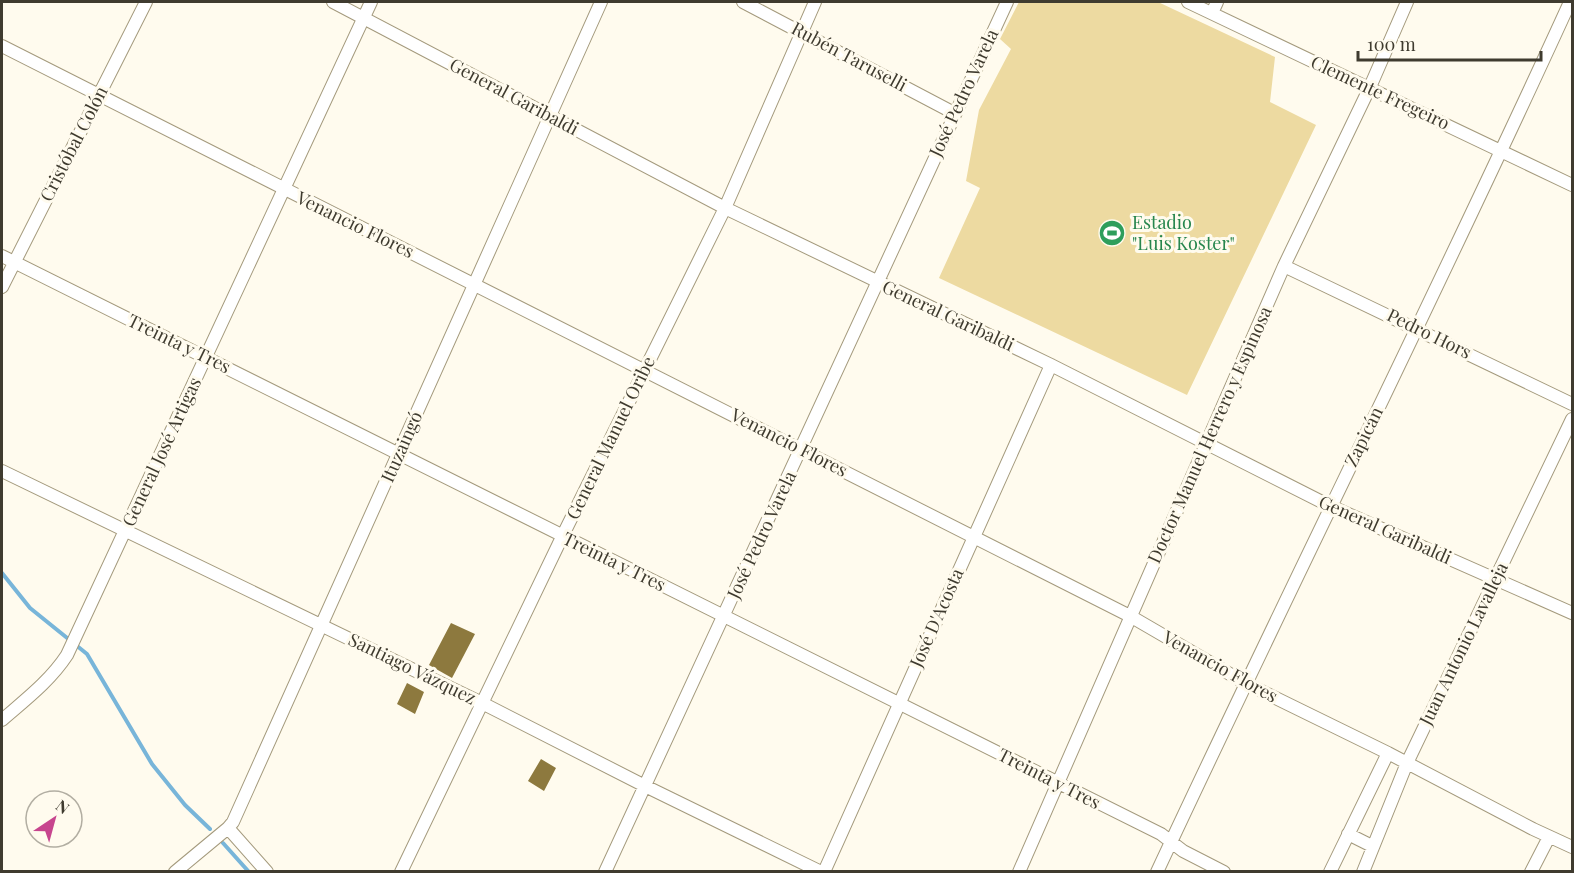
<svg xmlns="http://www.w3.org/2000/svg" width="1574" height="873" viewBox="0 0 1574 873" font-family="'Playfair Display',serif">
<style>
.green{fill:#eddaa1}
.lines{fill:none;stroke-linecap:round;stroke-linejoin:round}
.stream{stroke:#78b5d9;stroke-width:4}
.building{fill:#8d793e}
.minor-casing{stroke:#a49a7d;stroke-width:14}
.minor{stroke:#fff;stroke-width:12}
.labels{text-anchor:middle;stroke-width:6;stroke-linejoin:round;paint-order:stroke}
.street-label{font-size:18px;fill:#3f3b2f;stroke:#fffbee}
.leisure-label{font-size:18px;fill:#27864d;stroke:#fffbee;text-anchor:start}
</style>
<rect width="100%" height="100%" fill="#fffbee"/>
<path class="green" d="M1019,2H1158L1275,57L1270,102L1316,125L1187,395L939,278L980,188L966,181L979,110L1011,49L1000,39Z"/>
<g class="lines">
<path class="stream" d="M2,573L30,608L87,654L152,764L185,805L210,829
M223,843L249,872"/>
</g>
<path class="building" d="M451,623L475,634L452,678L429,665Z
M407,683L424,692L415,714L397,704Z
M541,759L556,768L544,791L528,781Z"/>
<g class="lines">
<defs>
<path id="minor" d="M333,2L725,208L1051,365L1330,506L1572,613
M743,2L954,113
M1188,2L1572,185
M1212,13L1217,2
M2,46L1130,616L1247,684L1388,753L1533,829L1572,847
M2,256L1161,834L1183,851L1224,872
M1284,266L1572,404
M2,287L146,2
M2,471L482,703L645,786L821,872
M2,720C25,700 50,681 67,655L371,2
M228,828L267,872
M1348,834L1372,846
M175,872L228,828L233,822L601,2
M401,872L562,537L725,208L815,2
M605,872L1007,2
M824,872L1051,365
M1019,872L1284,266L1370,87L1407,2
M1157,872C1293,580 1437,294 1570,2
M1330,872L1388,753
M1363,872L1407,763L1572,419
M1531,872L1549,837"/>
</defs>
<use href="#minor" class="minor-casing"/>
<use href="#minor" class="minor"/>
</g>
<defs>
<symbol id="stadium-disc" viewBox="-11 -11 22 22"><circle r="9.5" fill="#2e9e5b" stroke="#fffbee"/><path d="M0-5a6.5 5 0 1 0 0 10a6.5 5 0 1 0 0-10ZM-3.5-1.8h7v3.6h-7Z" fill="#fff"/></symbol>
</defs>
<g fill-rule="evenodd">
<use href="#stadium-disc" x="1097" y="218" width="30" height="30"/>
</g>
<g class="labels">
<g class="street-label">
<text transform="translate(849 57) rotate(28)" y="6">Rubén Taruselli</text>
<text transform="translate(964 93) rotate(-65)" y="6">José Pedro Varela</text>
<text transform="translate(1380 93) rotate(25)" y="6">Clemente Fregeiro</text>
<text transform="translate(514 97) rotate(28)" y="6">General Garibaldi</text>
<text transform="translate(74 144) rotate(-63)" y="6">Cristóbal Colón</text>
<text transform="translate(355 225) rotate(26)" y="6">Venancio Flores</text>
<text transform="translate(948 316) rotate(25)" y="6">General Garibaldi</text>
<text transform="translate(1429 334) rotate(26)" y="6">Pedro Hors</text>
<text transform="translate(179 344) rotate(26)" y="6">Treinta y Tres</text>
<text transform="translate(1210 435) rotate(-66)" y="6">Doctor Manuel Herrero y Espinosa</text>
<text transform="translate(1364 437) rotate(-64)" y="6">Zapicán</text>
<text transform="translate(611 438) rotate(-64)" y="6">General Manuel Oribe</text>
<text transform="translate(789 443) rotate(27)" y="6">Venancio Flores</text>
<text transform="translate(402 447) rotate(-66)" y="6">Ituzaingó</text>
<text transform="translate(162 452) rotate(-65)" y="6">General José Artigas</text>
<text transform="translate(1385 530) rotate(24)" y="6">General Garibaldi</text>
<text transform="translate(762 535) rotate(-65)" y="6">José Pedro Varela</text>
<text transform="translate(614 562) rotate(26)" y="6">Treinta y Tres</text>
<text transform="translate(937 618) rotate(-66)" y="6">José D'Acosta</text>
<text transform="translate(1464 644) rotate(-64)" y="6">Juan Antonio Lavalleja</text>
<text transform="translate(1220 667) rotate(29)" y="6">Venancio Flores</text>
<text transform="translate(412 669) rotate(26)" y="6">Santiago Vázquez</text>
<text transform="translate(1049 779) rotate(27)" y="6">Treinta y Tres</text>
</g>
<g class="leisure-label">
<text x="1132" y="229">Estadio<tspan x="1132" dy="21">"Luis Koster"</tspan></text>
</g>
</g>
<rect width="1574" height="873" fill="none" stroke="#3f3b2f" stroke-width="6"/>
<g transform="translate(54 819) rotate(36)"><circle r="28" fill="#fffbee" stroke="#b2aea2" stroke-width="1.5"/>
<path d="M0-4.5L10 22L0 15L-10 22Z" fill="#c7458e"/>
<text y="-9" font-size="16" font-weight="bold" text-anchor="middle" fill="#3f3b2f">N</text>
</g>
<path d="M1358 51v9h183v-9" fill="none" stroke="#3f3b2f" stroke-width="3"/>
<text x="1367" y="51" font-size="18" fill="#3f3b2f" stroke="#fffbee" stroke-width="4.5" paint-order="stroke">100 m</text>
</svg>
